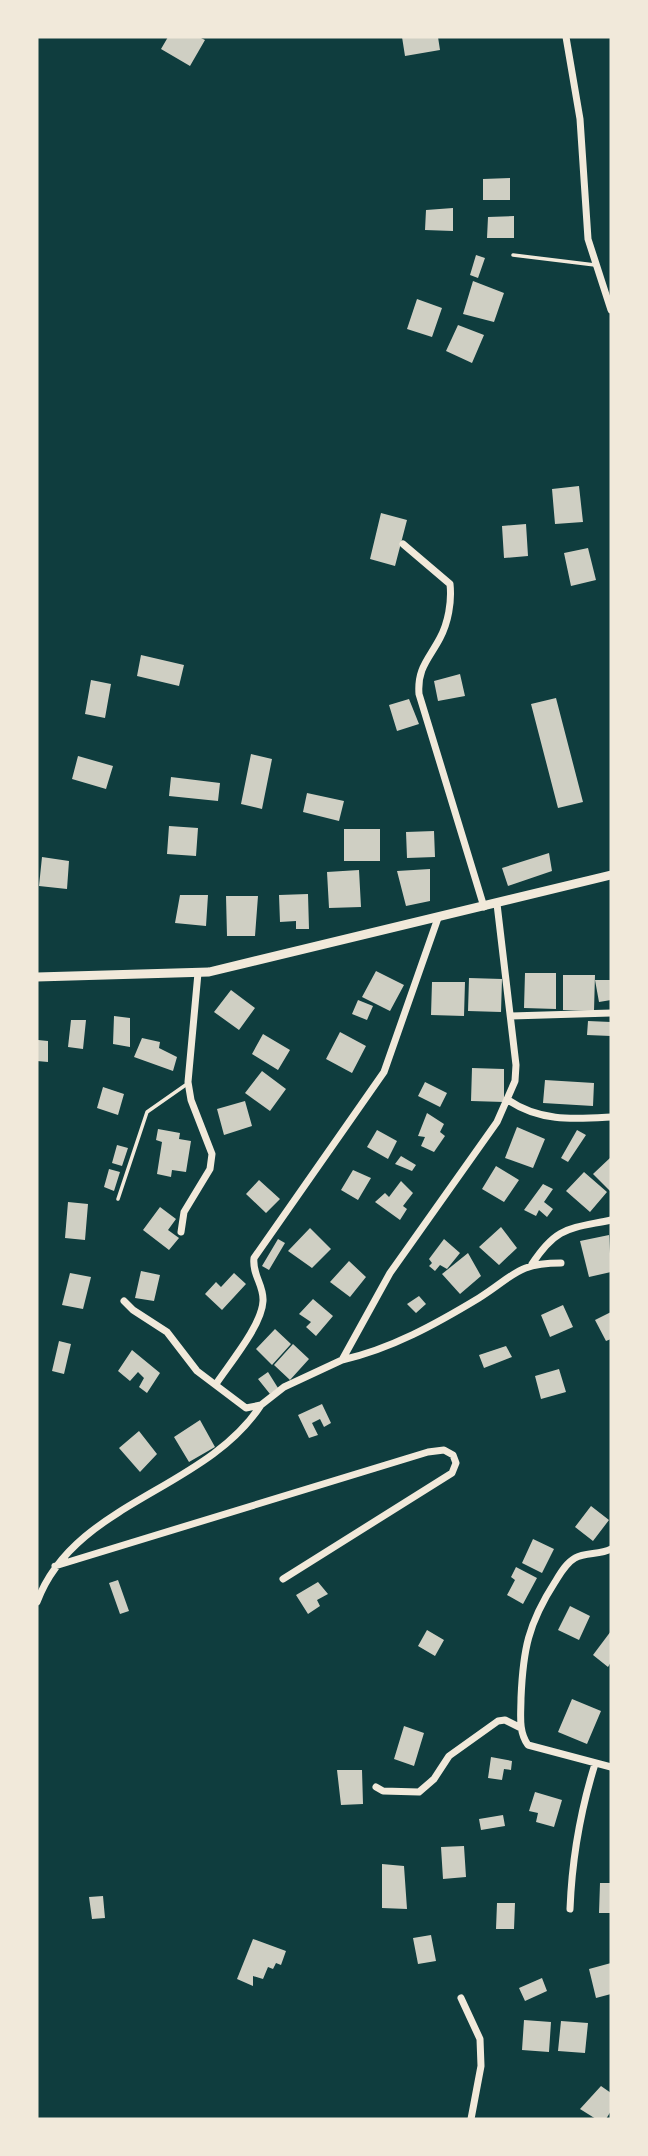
<svg xmlns="http://www.w3.org/2000/svg" width="648" height="2156" viewBox="0 0 648 2156" font-family="'Open Sans',sans-serif">
<style>
.building{fill:#cfcfc3}
.lines{fill:none;stroke-linecap:round;stroke-linejoin:round}
.service{stroke:#f1e9da;stroke-width:3.5}
.minor{stroke:#f1e9da;stroke-width:7}
.tertiary{stroke:#f1e9da;stroke-width:9}
</style>
<rect width="100%" height="100%" fill="#0f3d3e"/>
<path class="building" d="M168,37H199L205,40L190,66L161,49Z
M402,37H438L440,50L405,56Z
M510,178V200H483V179Z
M453,208V231L425,230L426,210Z
M514,216V238H487L488,217Z
M476,255L485,258L478,278L470,275Z
M473,281L504,293L494,322L463,314Z
M417,299L442,308L432,337L407,329Z
M458,325L484,335L472,363L446,351Z
M579,486L583,522L555,524L552,489Z
M381,513L407,520L395,566L370,559Z
M526,524L528,556L504,558L502,526Z
M588,548L596,580L571,586L564,553Z
M141,655L184,665L179,686L137,676Z
M460,674L465,696L438,701L434,681Z
M91,680L111,684L105,718L85,714Z
M556,698L583,802L558,808L531,704Z
M409,699L419,724L397,731L389,705Z
M251,754L272,759L262,809L241,804Z
M78,756L113,766L106,789L72,779Z
M171,777L220,783L218,801L169,796Z
M307,793L344,801L339,821L303,812Z
M169,826L198,828L196,856L167,854Z
M344,829H380V861H344Z
M434,831L435,857L407,858L406,832Z
M549,853L552,871L508,886L502,868Z
M42,857L69,861L67,889L39,886Z
M430,869V901L406,906L397,871Z
M359,870L361,907L329,908L327,872Z
M308,894L309,929H296V921L280,922L279,895Z
M180,895H208L206,926L175,923Z
M226,896H258L255,936H227Z
M376,971L404,985L390,1011L362,997Z
M525,973H556V1009L524,1008Z
M563,975H595L594,1011L563,1010Z
M469,978L502,979L501,1012L468,1011Z
M595,980H611V1000L599,1002Z
M432,982H465L464,1016L431,1015Z
M231,990L255,1008L239,1030L214,1012Z
M358,1000L373,1006L367,1020L352,1014Z
M114,1016L130,1018V1047L113,1044Z
M71,1020H86L83,1049L68,1047Z
M588,1021L611,1022V1036L587,1035Z
M340,1032L366,1046L352,1073L326,1059Z
M263,1034L290,1050L278,1070L252,1054Z
M142,1038L160,1042L159,1048L177,1057L173,1071L134,1057Z
M38,1040L48,1041V1062L37,1061Z
M472,1068L504,1069V1102L471,1101Z
M262,1071L286,1089L270,1111L245,1093Z
M545,1080L594,1083L593,1106L543,1103Z
M425,1082L447,1093L440,1107L418,1096Z
M103,1087L124,1094L118,1115L97,1108Z
M245,1101L252,1126L224,1135L217,1109Z
M427,1113L444,1124L440,1132L445,1136L434,1152L421,1146L425,1137L418,1136Z
M517,1127L545,1139L533,1168L505,1158Z
M158,1129L180,1133L179,1139L191,1141L186,1172L172,1170L171,1177L157,1174L162,1142L156,1140Z
M377,1130L397,1141L388,1159L367,1147Z
M577,1130L586,1135L568,1162L561,1158Z
M117,1145L128,1148L122,1166L112,1163Z
M401,1156L416,1165L412,1171L395,1164Z
M611,1157V1190L610,1191L593,1174Z
M496,1166L519,1180L504,1202L482,1189Z
M109,1169L120,1172L114,1191L104,1187Z
M353,1170L371,1178L358,1200L341,1190Z
M584,1172L607,1192L590,1212L566,1191Z
M259,1180L280,1199L266,1213L246,1194Z
M401,1181L413,1193L403,1206L407,1209L400,1220L375,1202L385,1193L389,1197Z
M543,1184L553,1189L544,1202L553,1209L547,1217L539,1210L536,1216L524,1210Z
M68,1202L88,1204L85,1240L65,1238Z
M160,1207L176,1219L168,1230L179,1238L169,1250L143,1230Z
M501,1227L517,1248L499,1265L479,1247Z
M310,1228L331,1249L312,1268L288,1251Z
M609,1235L611,1272L589,1277L580,1241Z
M278,1239L285,1243L269,1270L262,1266Z
M444,1239L460,1253L447,1269L440,1265L435,1271L429,1266L432,1263L429,1259Z
M468,1253L481,1276L460,1294L442,1274Z
M349,1261L366,1277L350,1297L330,1282Z
M141,1271L160,1275L154,1301L135,1298Z
M70,1273L91,1277L83,1309L62,1305Z
M234,1273L246,1284L222,1310L205,1294L216,1282L221,1287Z
M419,1296L426,1304L416,1313L407,1304Z
M313,1299L333,1316L316,1336L306,1327L311,1322L299,1314Z
M563,1305L573,1327L550,1337L541,1315Z
M611,1312V1339L606,1341L595,1320Z
M275,1329L291,1344L272,1365L256,1349Z
M59,1341L71,1344L64,1374L52,1371Z
M293,1344L309,1359L290,1380L274,1365Z
M506,1346L512,1357L484,1368L479,1355Z
M132,1350L160,1373L147,1393L139,1387L144,1378L138,1372L130,1381L118,1371Z
M559,1369L566,1392L541,1399L535,1376Z
M268,1372L278,1388L270,1394L258,1379Z
M322,1404L331,1423L324,1427L320,1419L312,1423L318,1435L309,1438L298,1415Z
M200,1420L215,1447L189,1462L174,1437Z
M139,1431L157,1454L140,1472L119,1448Z
M591,1506L609,1520L593,1541L575,1527Z
M533,1539L554,1549L542,1573L522,1563Z
M516,1567L537,1578L523,1604L507,1595L515,1580L511,1577Z
M118,1580L129,1611L120,1614L109,1583Z
M318,1582L328,1594L317,1600L320,1606L308,1614L296,1595Z
M570,1606L590,1616L579,1640L558,1630Z
M427,1630L444,1640L435,1656L418,1646Z
M611,1631V1662L608,1667L593,1655Z
M572,1699L601,1711L587,1744L558,1732Z
M404,1726L424,1733L414,1766L394,1759Z
M491,1757L512,1761L511,1770L504,1769L502,1780L488,1778Z
M337,1770H362L363,1804L341,1805Z
M535,1792L562,1800L554,1827L536,1822L538,1813L529,1811Z
M503,1815L505,1826L481,1830L479,1819Z
M464,1846L466,1877L443,1879L441,1847Z
M382,1864L404,1866L407,1909L382,1908Z
M600,1883H611V1913H599Z
M103,1896L105,1918L92,1919L89,1897Z
M497,1903H515L514,1929H496Z
M431,1935L436,1961L418,1964L413,1938Z
M253,1939L286,1951L281,1965L276,1963L273,1969L268,1967L263,1979L253,1976V1986L237,1979Z
M611,1963V1994L596,1998L589,1969Z
M542,1978L547,1991L525,2001L519,1988Z
M524,2020L551,2022L549,2052L522,2050Z
M561,2021L588,2023L585,2053L558,2051Z
M601,2086L611,2093V2111L606,2119H596L580,2109Z"/>
<g class="lines">
<path class="service" d="M513,255L595,265
M118,1199L147,1112L187,1084"/>
<path class="minor" d="M566,37L580,119L588,239L611,310
M403,544L450,584C452,602 448,623 440,638C429,659 417,668 419,694L484,907
M511,1016L611,1013
M508,1100C540,1122 574,1119 611,1117
M181,1232L184,1212L210,1169L212,1154L191,1100L188,1082L198,973
M532,1264C557,1226 569,1229 611,1220
M124,1301L133,1310L167,1332L197,1371L246,1408L261,1405L284,1387L342,1360L390,1273L497,1122L515,1081L516,1065L497,904
M342,1360C391,1349 436,1324 479,1298C514,1276 517,1263 561,1263
M216,1384C230,1363 262,1325 263,1301C264,1285 252,1275 254,1258L384,1072L438,918
M611,1549C600,1555 585,1552 575,1558C566,1563 560,1574 555,1582C528,1624 523,1650 521,1698C521,1714 518,1731 528,1745L611,1767
M55,1566L428,1452L444,1450L453,1455L456,1463L452,1473L283,1579
M37,1602C74,1502 205,1491 261,1405
M376,1787L383,1791L419,1792L434,1779L449,1756L498,1721L505,1720L521,1728
M570,1909C572,1858 580,1812 595,1764
M461,1998L480,2039L481,2066L471,2119"/>
<path class="tertiary" d="M37,977L209,972L611,875"/>
</g>
<rect width="648" height="2156" fill="none" stroke="#f1e9da" stroke-width="77"/>
</svg>
